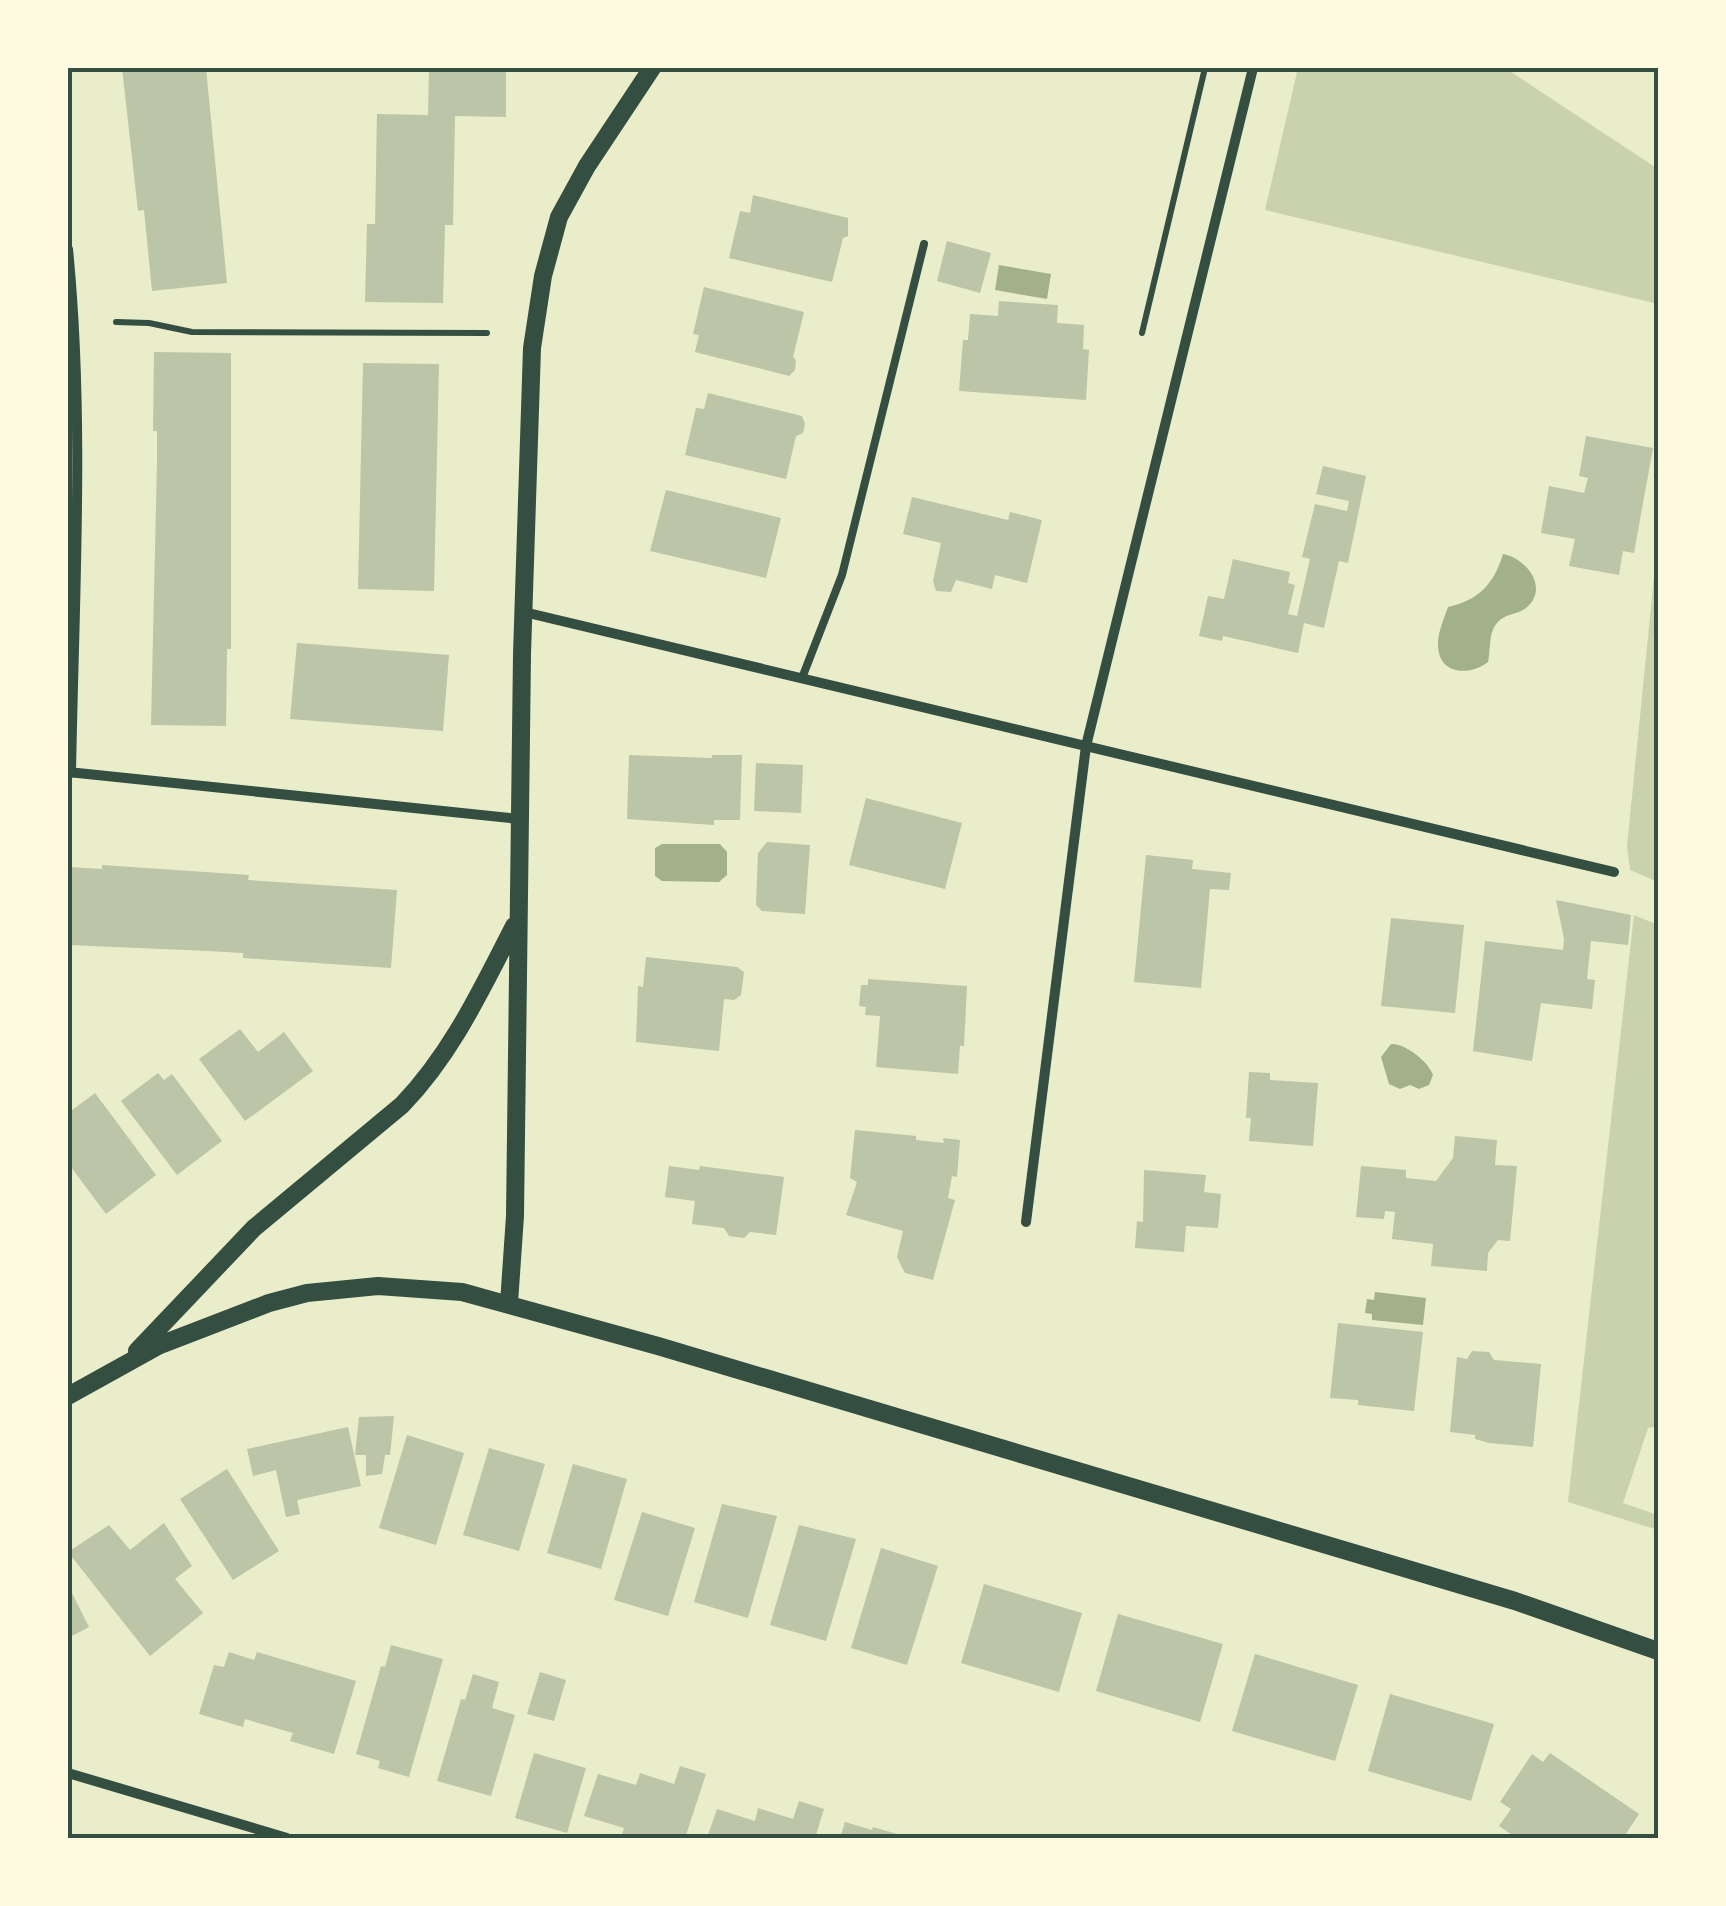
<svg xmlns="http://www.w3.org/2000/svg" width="1726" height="1906" viewBox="0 0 1726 1906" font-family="Roboto,sans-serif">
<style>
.green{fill:#cad2ad}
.water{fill:#a3b18a}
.building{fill:#bcc5a7}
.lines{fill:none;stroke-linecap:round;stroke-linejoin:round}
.path{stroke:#344e41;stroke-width:6}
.service{stroke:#344e41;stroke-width:8}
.minor{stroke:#344e41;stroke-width:10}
.tertiary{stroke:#344e41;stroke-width:18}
.neatline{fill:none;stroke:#344e41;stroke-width:4}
</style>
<rect width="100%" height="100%" fill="#e9edc9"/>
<path class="green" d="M1298,68H1505L1658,169V304L1265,210Z
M1658,537V882L1630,870L1627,846Z
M1634,915L1658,925V1426L1648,1428L1623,1503L1658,1515V1530L1568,1502Z"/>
<path class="water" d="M999,265L1051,274L1047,299L995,290Z
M1503,554C1526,558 1550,588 1526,608C1517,615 1505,613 1497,623C1488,633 1491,650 1488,662C1470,676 1440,675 1438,647C1437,634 1444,619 1448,607C1479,600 1494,584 1503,554Z
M662,844H720L727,852V875L719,882L662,881L655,876V848Z
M1391,1044C1405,1043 1429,1062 1433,1075L1429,1085L1419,1089L1410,1085L1400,1089L1389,1084L1381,1057Z
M1375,1292L1426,1298L1423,1325L1372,1320V1314L1365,1313L1367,1299L1374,1300Z"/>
<path class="building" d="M122,68H206L227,283L152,291L144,210L138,211Z
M429,68H506V117L455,116L453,225H445L443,303L365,302L367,224H375L377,114L428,115Z
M753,195L848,218V236L843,238L832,282L729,258L740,211L750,213Z
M947,241L991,253L980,293L937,281Z
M704,287L804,312L793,357L796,360L795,370L789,376L695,352L699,335L693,334Z
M999,301L1058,305L1057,323L1084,325L1083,349L1089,350L1086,400L959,391L963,340H968L970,314L998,316Z
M154,352L231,353V649H227L226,726L151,725L157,462V431H153Z
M363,363L439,364L434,591L358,589Z
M708,393L802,416L805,424L803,433L796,436L786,479L685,455L696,408L704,409Z
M1586,436L1653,448L1634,553L1623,551L1619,575L1569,566L1575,539L1541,533L1549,486L1584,493L1588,478L1579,476Z
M1323,466L1366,476L1348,563L1339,561L1324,628L1304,623L1298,653L1223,636L1222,641L1199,636L1208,596L1224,599L1233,559L1290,572L1288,583L1295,585L1288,614L1297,616L1310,559L1302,557L1315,504L1347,511L1349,501L1316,494Z
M666,490L781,518L766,578L650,551Z
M912,497L1008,520L1010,512L1042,520L1027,583L995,575L992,589L956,580L951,592L936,591L933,581L941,543L903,534Z
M297,643L449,655L443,731L290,719Z
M629,755L712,758V755H742L740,820H714V825L627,819Z
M756,763L803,765L801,813L754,811Z
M866,798L962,823L945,889L849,865Z
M767,842L810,845L805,914L762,911L756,905L758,853Z
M1146,855L1193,860L1192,869L1231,873L1229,890L1210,889L1201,988L1134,982Z
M102,865L249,875L248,880L397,890L391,968L243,958V953L208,951L68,945V867L102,869Z
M1556,900L1631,915L1628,945L1591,941L1587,979L1595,980L1592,1009L1541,1003L1532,1061L1473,1051L1485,941L1563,950L1564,939Z
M1391,918L1464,925L1455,1013L1381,1006Z
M646,957L737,967L744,972L741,995L734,1000L724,999L719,1051L636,1042L638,986L643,987Z
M868,979L967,986L964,1046H960L958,1074L876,1067L880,1016L865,1015L866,1007L859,1006L861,985H868Z
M240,1029L258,1052L284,1032L313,1071L245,1121L199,1059Z
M1249,1072L1270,1073V1080L1318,1083L1313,1146L1249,1141L1251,1118H1246Z
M158,1073L164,1080L172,1074L222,1141L177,1175L121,1101Z
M95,1093L156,1175L106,1214L68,1163V1113Z
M855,1130L916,1136V1140L944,1143L943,1138L960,1140L957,1177L952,1176L948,1198L955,1200L933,1280L905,1273L897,1257L903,1231L846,1215L857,1182L850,1178Z
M1455,1136L1497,1140L1495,1165L1517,1166L1510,1241L1498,1240L1488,1253L1487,1271L1431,1266L1433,1244L1392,1239L1395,1212L1385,1211L1384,1219L1356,1217L1361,1166L1406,1170V1178L1436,1181L1453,1158Z
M669,1166L699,1170L700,1166L784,1177L776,1235L750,1232L744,1238L729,1236L724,1228L692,1224L695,1201L665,1197Z
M1144,1170L1206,1175L1204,1192L1221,1194L1218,1228L1186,1226L1184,1252L1135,1248L1137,1221L1143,1222Z
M1338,1323L1423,1332L1414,1411L1358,1405V1400L1330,1398Z
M1472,1351L1489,1352L1494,1360L1541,1364L1533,1447L1489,1443L1475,1439V1435L1450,1432L1457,1357L1467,1359Z
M394,1416L390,1455H385L382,1474L366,1476V1455H355L359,1417Z
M348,1427L361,1486L297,1500L300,1514L286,1517L276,1470L253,1476L247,1449Z
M407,1435L464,1453L436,1545L379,1528Z
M489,1448L545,1464L519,1551L463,1535Z
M573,1464L627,1479L601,1569L547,1553Z
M227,1469L279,1551L233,1580L180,1499Z
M722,1504L777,1516L748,1618L694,1602Z
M642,1512L695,1528L668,1616L614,1600Z
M164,1523L192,1566L175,1579L203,1613L150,1656L68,1552L109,1525L130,1550Z
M799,1525L856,1539L826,1641L770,1625Z
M881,1548L938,1566L907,1665L851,1648Z
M984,1584L1082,1613L1059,1692L961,1663Z
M68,1585L89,1627L68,1638Z
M1118,1614L1223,1644L1200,1722L1096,1691Z
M391,1645L443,1659L409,1777L378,1768L380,1761L356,1754L381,1666L385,1667Z
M229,1652L254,1660L257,1652L356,1681L334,1754L290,1741L293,1733L245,1719L243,1727L199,1714L214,1665L224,1667Z
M1255,1654L1358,1685L1335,1761L1232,1731Z
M540,1672L566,1680L554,1721L527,1714Z
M473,1674L499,1682L492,1708L515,1715L491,1796L437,1781L461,1699L465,1700Z
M1390,1694L1494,1724L1471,1801L1368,1771Z
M534,1753L586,1768L567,1833L515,1818Z
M1550,1753L1639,1814L1623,1838H1517L1499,1826L1511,1809L1500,1802L1532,1754L1543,1762Z
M680,1766L706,1774L685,1838H621L624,1828L584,1816L598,1774L636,1785L640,1773L674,1784Z
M799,1801L824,1809L815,1838H707L717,1809L755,1821L758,1808L793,1819Z
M845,1822L872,1830L873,1827L911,1838H840Z"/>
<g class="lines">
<path class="path" d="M116,322L149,323L192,332L487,333
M1142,333L1205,68"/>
<path class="service" d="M802,678L842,575L924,244"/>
<path class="minor" d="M68,249C85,422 74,599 71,773
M524,612L1614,872
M68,772L519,819
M1026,1222L1086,746L1253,68
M68,1773L287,1838"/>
<path class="tertiary" d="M509,1303L515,1216L522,654L532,348L543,276L559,217L587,166L652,68
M137,1351L254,1228L402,1105C452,1053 481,990 514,926
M68,1396L160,1345L269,1303L307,1293L378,1286L462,1292L658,1346L1515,1601L1658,1651"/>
</g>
<rect width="1726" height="1906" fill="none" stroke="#fefae0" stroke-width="140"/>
<rect x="70" y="70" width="1586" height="1766" class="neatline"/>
</svg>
